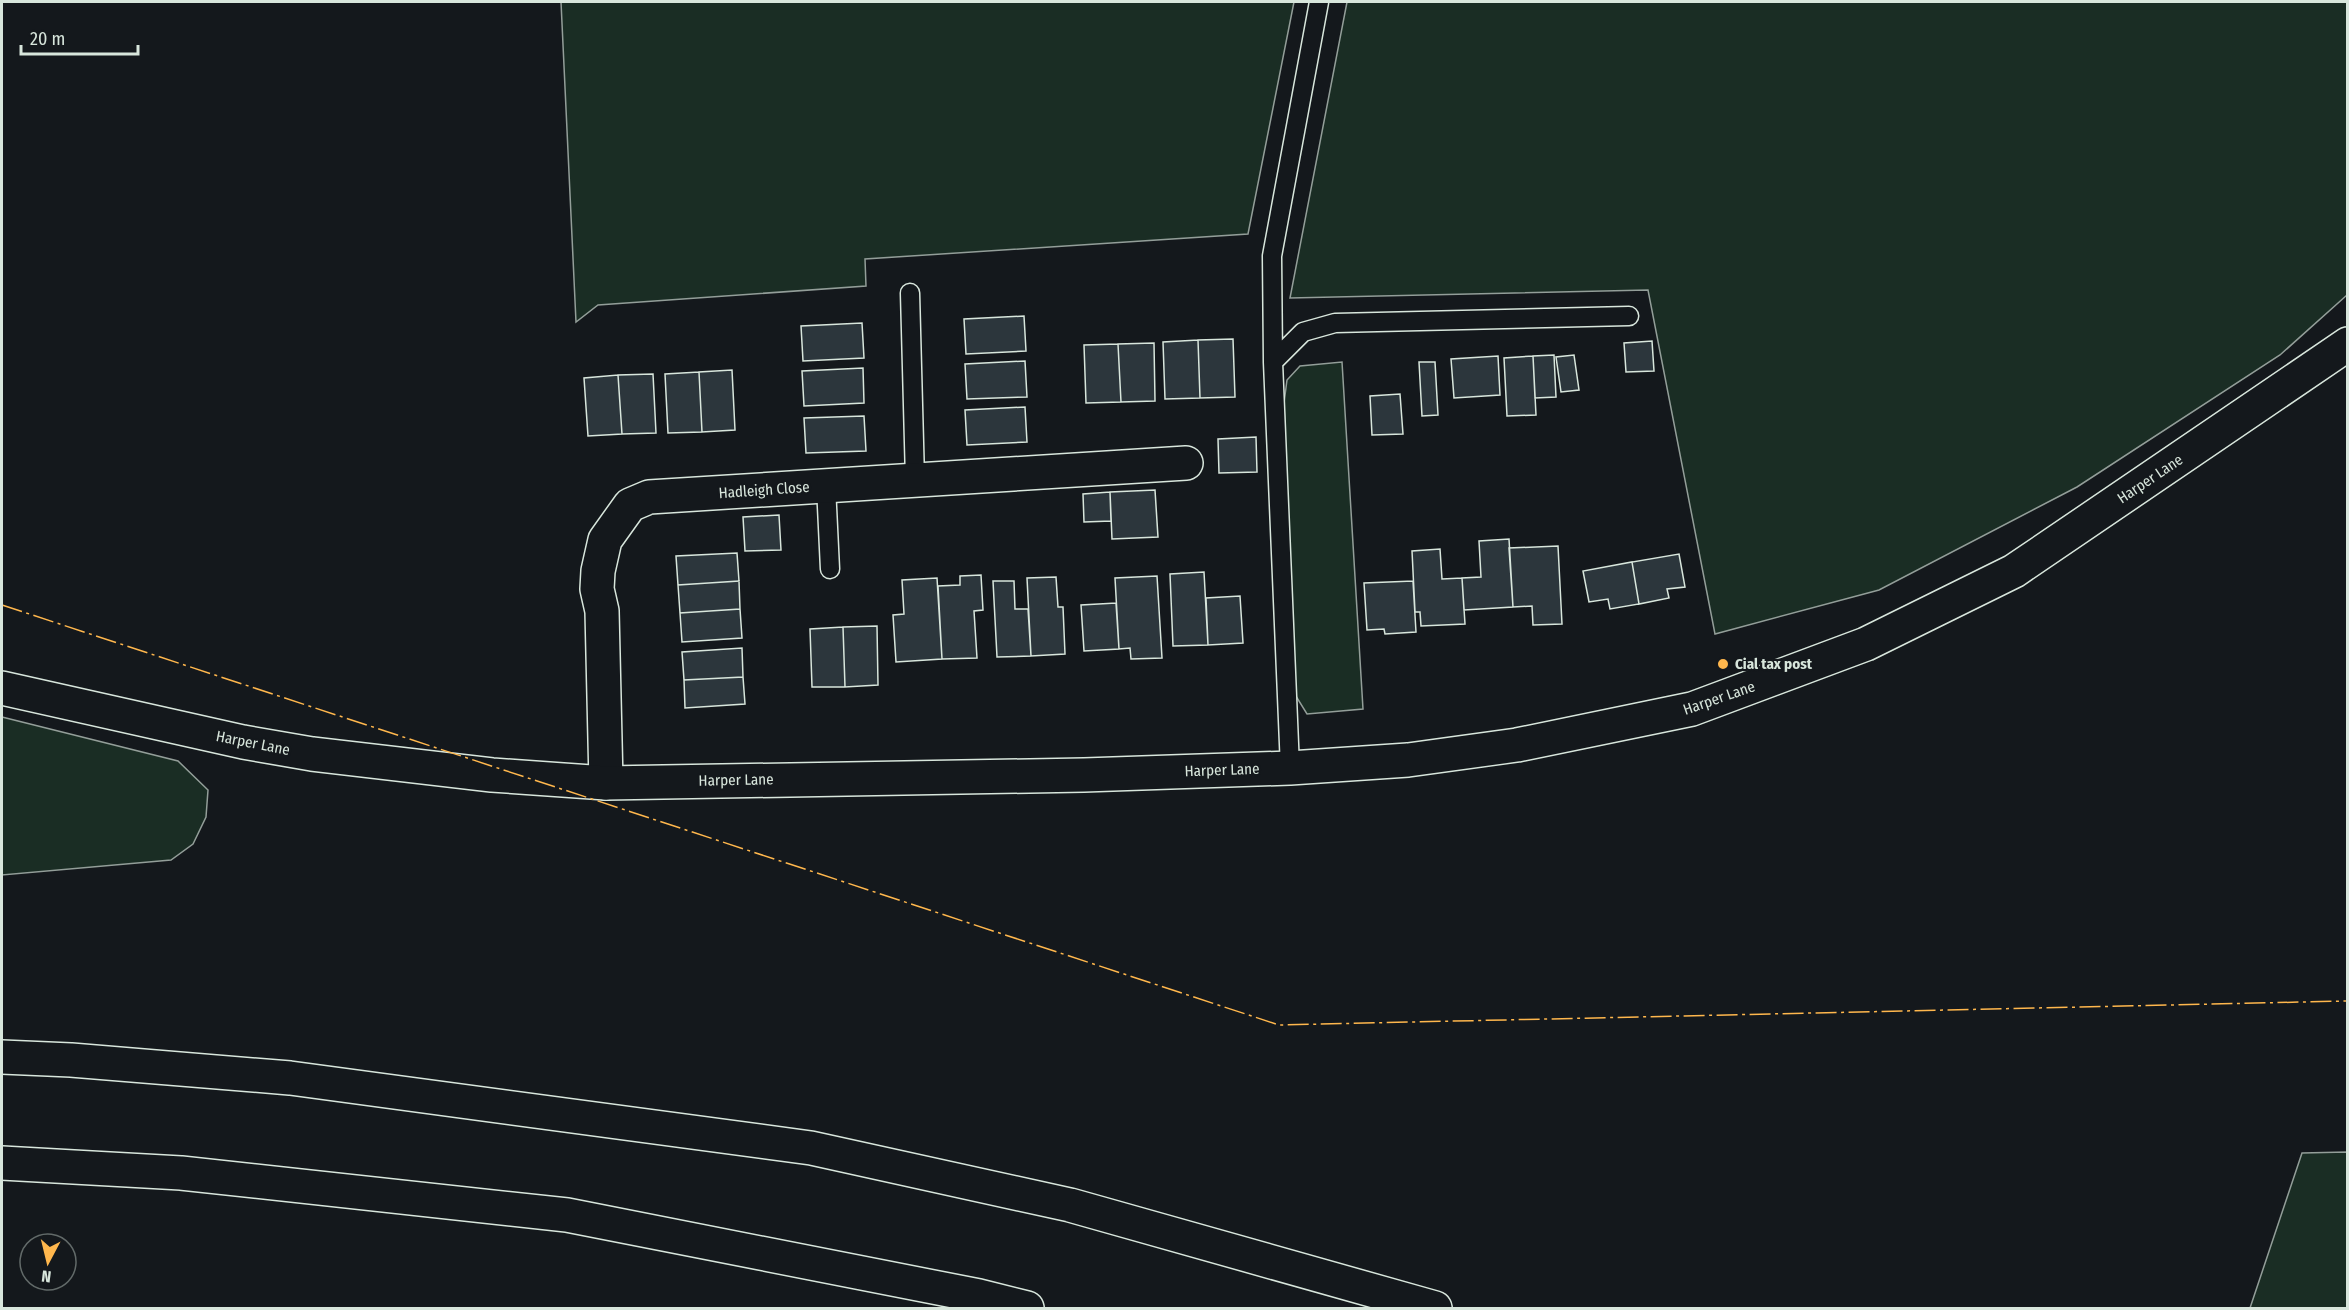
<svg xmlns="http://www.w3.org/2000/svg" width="2349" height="1310" viewBox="0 0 2349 1310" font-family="'Fira Sans Condensed',sans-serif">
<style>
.green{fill:#1a2d24;stroke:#939e99;stroke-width:1.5}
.building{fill:#2c363c;stroke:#d8e6dc;stroke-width:1.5}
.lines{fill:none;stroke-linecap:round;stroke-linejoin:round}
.service-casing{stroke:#d8e6dc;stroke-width:21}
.minor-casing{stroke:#d8e6dc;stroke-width:36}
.secondary-casing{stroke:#d8e6dc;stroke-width:36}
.motorway-casing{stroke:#d8e6dc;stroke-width:36}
.service{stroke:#14181c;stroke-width:18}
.minor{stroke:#14181c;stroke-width:33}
.secondary{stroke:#14181c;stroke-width:33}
.motorway{stroke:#14181c;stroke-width:33}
.power{stroke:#ffb74d;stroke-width:1.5;stroke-dasharray:21 4.5 3 4.5;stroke-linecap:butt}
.poi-dot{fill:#ffb74d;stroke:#14181c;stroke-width:2}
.labels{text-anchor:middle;stroke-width:4.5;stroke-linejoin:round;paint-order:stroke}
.street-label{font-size:15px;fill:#d8e6dc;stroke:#14181c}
.poi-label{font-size:15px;font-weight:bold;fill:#d8e6dc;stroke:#14181c;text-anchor:start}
</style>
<rect width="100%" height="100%" fill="#14181c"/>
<path class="green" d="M561,2H1294L1248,234L865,259L866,286L598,305L576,322Z
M1347,2H2347V295L2280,355L2077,487L1879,590L1715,634L1648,290L1290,298Z
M1342,362L1363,709L1307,714L1294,693L1284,403L1287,380L1300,366Z
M2,717L178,761L208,790L206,817L193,844L171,860L2,875Z
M2347,1152V1308H2250L2302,1153Z"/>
<path class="building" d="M1024,316L1026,351L966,354L964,319Z
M862,323L864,358L803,361L801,326Z
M1233,339L1235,397L1200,398L1198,340Z
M1198,340L1200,398L1165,399L1163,342Z
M1652,341L1654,371L1626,372L1624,343Z
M1154,343L1155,401L1121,402L1118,344Z
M1118,344L1121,402L1086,403L1084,345Z
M1554,355L1556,397L1535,398L1533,356Z
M1574,355L1579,390L1561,392L1556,357Z
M1498,356L1500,395L1454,398L1451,359Z
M1533,356L1536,415L1507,416L1504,358Z
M1025,361L1027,397L967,399L965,364Z
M1419,362H1435L1438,415L1422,416Z
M863,368L864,403L804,406L802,371Z
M732,370L735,430L702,432L699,372Z
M699,372L702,432L668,433L665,374Z
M653,374L656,433L622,434L618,375Z
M618,375L622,434L588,436L584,378Z
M1400,394L1403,434L1372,435L1370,396Z
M1025,407L1027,442L967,445L965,410Z
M864,416L866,451L806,453L804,418Z
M1256,437L1257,472L1219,473L1218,439Z
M1155,490L1158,537L1112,539L1110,492Z
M1110,492L1111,521L1084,522L1083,494Z
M779,515L781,550L745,551L743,517Z
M1509,539L1513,607L1464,610L1462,578L1481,577L1479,541Z
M1558,546L1562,624L1533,625L1532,606L1513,607L1509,548Z
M1440,549L1442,579L1462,578L1465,624L1421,626L1420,612H1415L1412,551Z
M737,553L739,581L678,585L676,556Z
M1679,554L1685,587L1667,589L1669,598L1639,604L1632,562Z
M1632,562L1639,604L1610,609L1608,599L1589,602L1583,571Z
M1204,572L1208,645L1173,646L1170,574Z
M981,575L983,610L974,611L977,658L942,659L938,586L960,585V576Z
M1157,576L1162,658L1131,659L1130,648L1119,649L1115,578Z
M1056,577L1058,607H1063L1065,654L1031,656L1027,578Z
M937,578L942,659L896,662L893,615L904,614L902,580Z
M739,581L740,609L680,613L678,585Z
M993,581H1014L1015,609H1028L1031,656L997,657Z
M1413,581L1416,632L1385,634L1384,629L1367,630L1364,583Z
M1240,596L1243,643L1208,645L1206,598Z
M1116,603L1119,649L1084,651L1081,605Z
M740,609L742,638L682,642L680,613Z
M877,626L878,685L845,687L843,627Z
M843,627L845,687H812L810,629Z
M742,648L743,677L684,680L682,652Z
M743,677L745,704L685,708L684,680Z"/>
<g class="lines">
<defs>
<path id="service" d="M910,293L915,480
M1273,362L1272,256L1319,2
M826,486L830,569
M1290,768L1273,362L1303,332L1335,323L1629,316"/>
<path id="minor" d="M606,783L602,611L597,589L598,571L605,540L630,505L649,497L1186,463"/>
<path id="secondary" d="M2,688L243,742L312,754L492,775L606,783L1084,775L1290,768L1408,760L1517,745L1692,709L1866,644L2014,571L2348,344"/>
<path id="motorway" d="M2,1057L71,1060L290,1078L811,1148L1070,1205L1435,1308
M2,1163L181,1173L567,1215L979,1296L1027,1308"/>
</defs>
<use href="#service" class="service-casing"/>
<use href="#minor" class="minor-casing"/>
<use href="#secondary" class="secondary-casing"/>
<use href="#motorway" class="motorway-casing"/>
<use href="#service" class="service"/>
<use href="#minor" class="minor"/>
<use href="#secondary" class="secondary"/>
<use href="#motorway" class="motorway"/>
<path class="power" d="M2,605L1279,1025L2348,1001"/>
</g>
<circle class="poi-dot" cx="1723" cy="664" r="6"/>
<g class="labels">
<g class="street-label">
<text transform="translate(2150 479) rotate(-34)" y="5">Harper Lane</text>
<text transform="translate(764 490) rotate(-4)" y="5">Hadleigh Close</text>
<text transform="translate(1719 698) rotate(-19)" y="5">Harper Lane</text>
<text transform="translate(253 743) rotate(11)" y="5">Harper Lane</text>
<text transform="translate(1222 770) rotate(-2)" y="5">Harper Lane</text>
<text transform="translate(736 780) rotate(-1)" y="5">Harper Lane</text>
</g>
<g class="poi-label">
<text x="1735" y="669">Cial tax post</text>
</g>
</g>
<rect width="2349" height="1310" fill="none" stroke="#d8e6dc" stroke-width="6"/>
<g transform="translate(48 1262) rotate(187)"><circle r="28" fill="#14181c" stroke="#626a69" stroke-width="1.5"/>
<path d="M0-4.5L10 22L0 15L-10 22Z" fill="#ffb74d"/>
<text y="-9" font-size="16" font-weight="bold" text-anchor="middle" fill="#d8e6dc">N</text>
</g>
<path d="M21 45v9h117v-9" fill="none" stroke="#d8e6dc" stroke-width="3"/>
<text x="30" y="45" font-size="18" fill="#d8e6dc" stroke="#14181c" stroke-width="4.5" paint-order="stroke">20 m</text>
</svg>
